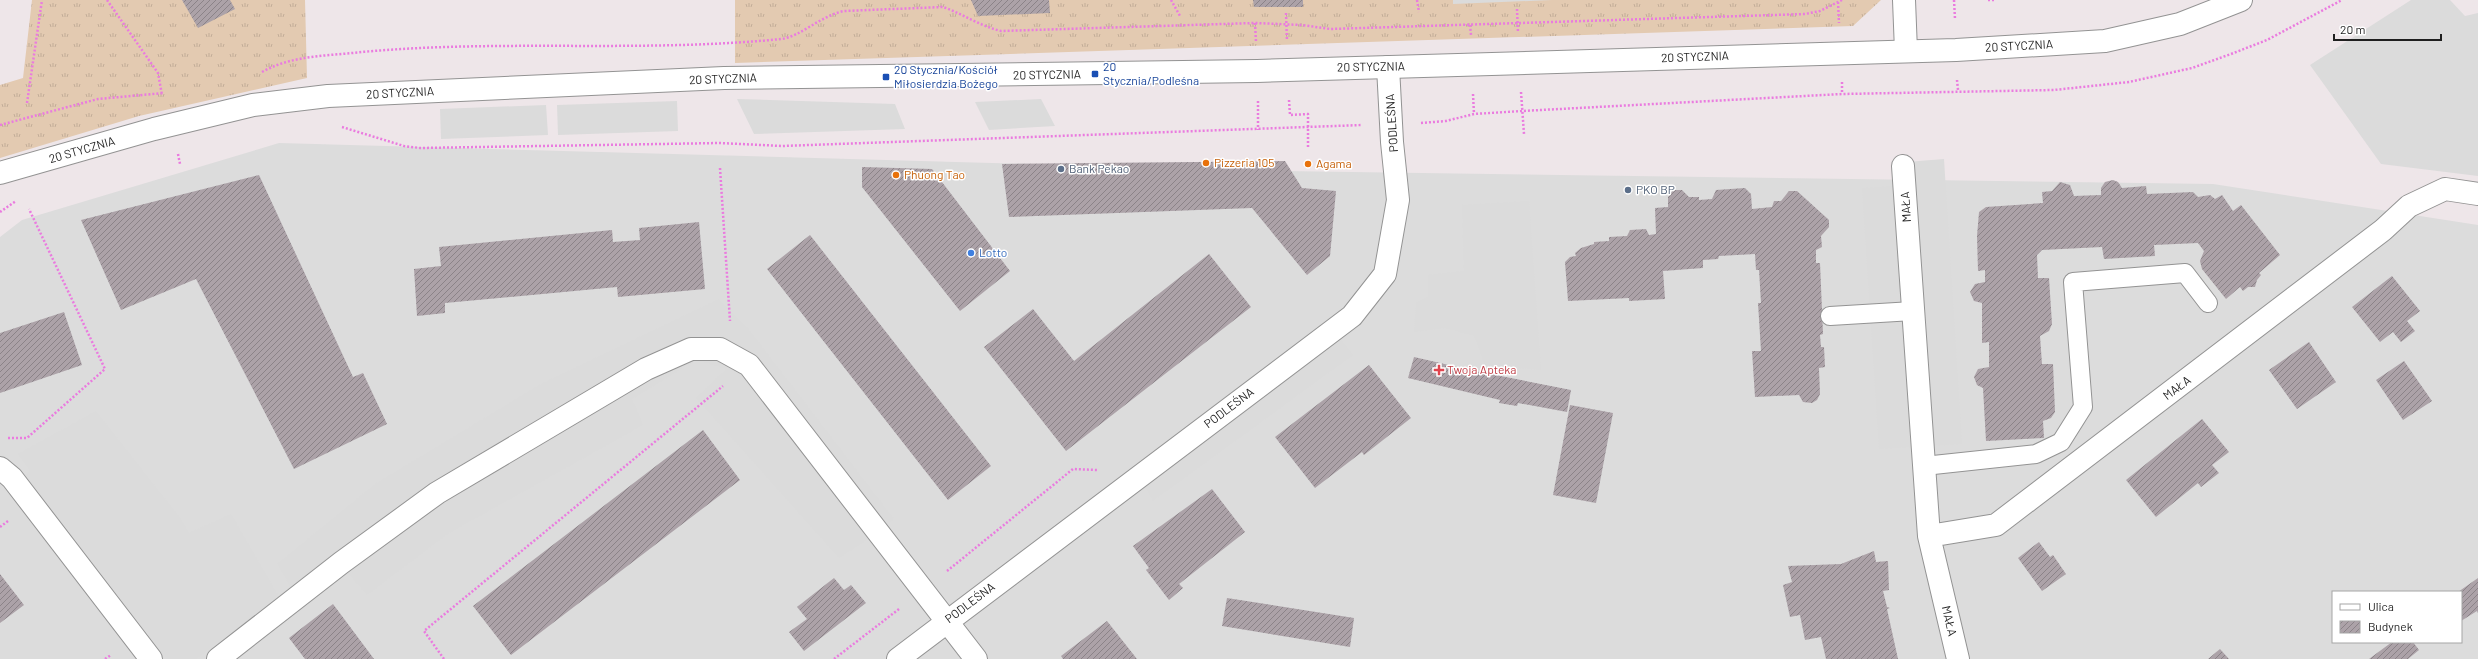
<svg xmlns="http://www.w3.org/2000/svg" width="2478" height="659" viewBox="0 0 2478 659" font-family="Barlow,sans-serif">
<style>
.residential{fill:#dcdcdc;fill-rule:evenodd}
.grass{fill:url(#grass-tufts)}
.parking{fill:#dbdbdb}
.building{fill:url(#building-hatch)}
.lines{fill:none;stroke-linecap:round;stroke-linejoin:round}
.service-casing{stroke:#939393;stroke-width:20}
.minor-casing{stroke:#939393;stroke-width:24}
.tertiary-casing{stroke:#939393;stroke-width:24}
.path{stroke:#ea7bdf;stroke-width:2.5;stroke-dasharray:2 2;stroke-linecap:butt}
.service{stroke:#fff;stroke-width:18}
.minor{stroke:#fff;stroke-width:22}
.tertiary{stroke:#fff;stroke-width:22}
.transit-dot{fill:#1a4fb4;stroke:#fff;stroke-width:1.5}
.food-dot{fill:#e8710a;stroke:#fff;stroke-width:1.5}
.service-dot{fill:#5c6f8a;stroke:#fff;stroke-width:1.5}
.shop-dot{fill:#3f7fe0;stroke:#fff;stroke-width:1.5}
.health-dot{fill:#e0444e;stroke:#fff;stroke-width:1.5}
.labels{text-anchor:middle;stroke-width:3;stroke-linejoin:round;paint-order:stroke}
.street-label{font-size:12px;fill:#1f1f1f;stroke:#fff}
.transit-label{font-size:12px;fill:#164399;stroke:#fff;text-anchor:start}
.food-label{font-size:12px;fill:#c56008;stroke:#fff;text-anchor:start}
.service-label{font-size:12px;fill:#4e5e75;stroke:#fff;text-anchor:start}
.shop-label{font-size:12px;fill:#366cbe;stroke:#fff;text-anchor:start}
.health-label{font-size:12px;fill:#be3a42;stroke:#fff;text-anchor:start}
</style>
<defs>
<pattern id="grass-tufts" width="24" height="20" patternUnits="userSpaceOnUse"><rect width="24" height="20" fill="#e3cab1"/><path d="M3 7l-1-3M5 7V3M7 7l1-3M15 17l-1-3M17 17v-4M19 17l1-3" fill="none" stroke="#c2ad98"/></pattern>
<pattern id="building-hatch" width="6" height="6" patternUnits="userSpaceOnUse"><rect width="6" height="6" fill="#aca2a8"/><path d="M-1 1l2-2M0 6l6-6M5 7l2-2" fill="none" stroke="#8b8388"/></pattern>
</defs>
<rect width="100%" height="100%" fill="#eee6e9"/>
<path class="residential" d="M279,143L1282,171L2213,184L2478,225V659H0V237L22,220ZM2333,592H2461V642H2333Z"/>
<path class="grass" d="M32,0H305L307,78L139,116L0,158V85L23,78Z
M735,0H1881L1853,26L735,63Z"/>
<path class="parking" d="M1453,0H1552L1453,4Z
M2411,0H2450L2465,16L2478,13V176L2381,164L2310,65Z
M737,99L895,104L905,129L754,134Z
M1041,99L1055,126L989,130L975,102Z
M677,101L678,131L558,135L557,105Z
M546,105L548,135L441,139L440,109Z
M1944,159L1962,444L1879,449L1862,188L1895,186L1894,163Z
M1529,201L1541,370L1485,365L1474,336L1445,328L1414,332L1416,303L1428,297V275L1464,271L1462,205Z
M719,299L747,327L894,519L879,532L839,558L696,398L726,369L696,360L632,399L643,425L449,533L367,595L333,556L291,587L277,564L375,484L543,383Z
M1333,330L1353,355L1153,501L1139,476Z
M96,411L181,519L189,533L231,514L279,597L196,659H167L25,475L30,470L18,454Z"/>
<path class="building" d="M182,0H230L235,9L198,28Z
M971,0H1049L1050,13L978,16Z
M1253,0H1303V7H1254Z
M1285,161L1302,188L1336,191L1330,256L1307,275L1252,208L1009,217L1002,164Z
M862,167L932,169L1010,271L960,311L862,187Z
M259,175L353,377L363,373L387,424L294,469L196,279L121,310L81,220Z
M2113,180L2118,182L2122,188L2146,186L2147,194L2193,192L2198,197L2210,195L2215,199L2222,195L2233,211L2241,205L2280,255L2259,273L2261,275L2257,280L2255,287H2248L2243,291L2240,287L2226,299L2202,269L2200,261L2204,251L2198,243L2154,245L2155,256L2104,259L2102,247L2042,250L2037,255L2038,278H2049L2052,324L2049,331L2040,336L2042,364H2053L2055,412L2051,418L2043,421L2044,438L1986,441L1983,388L1977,385L1974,377L1978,369L1989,367V342L1982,343V303L1974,301L1970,292L1975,284L1985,282V270L1978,271L1977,236L1979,212L1986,207L2043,203L2042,192L2052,191L2060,182L2070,185L2074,196L2101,195V188L2105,182Z
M1745,188L1751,194L1752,209L1772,207L1774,201H1781L1789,191H1797L1829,220V227L1821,236L1822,247L1816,250V263H1820L1823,334L1820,335L1821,347H1824L1825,367L1819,368L1820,394L1817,400L1812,403L1803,402L1799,395L1755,397L1752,351H1761L1758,303H1761L1759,270H1756L1755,254L1719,256L1718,259L1703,260V268L1663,271L1665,299L1629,301V298L1568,301L1565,262L1570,257L1576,256L1575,253L1581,248L1594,244V242L1609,241V237L1627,236L1630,230L1646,229L1649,235L1656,234L1655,208L1668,207V197L1673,190H1682L1689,197H1699V200L1712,199L1716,190Z
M699,222L705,289L618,297L617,287L445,303V313L417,316L414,269L441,266L439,247L612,230L613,242L640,240L639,228Z
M810,235L991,466L948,500L767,269Z
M1209,254L1251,307L1066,451L984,347L1033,309L1074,361Z
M2392,276L2420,311L2407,321L2415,331L2401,342L2393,332L2380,342L2352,307Z
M64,312L82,365L0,393V333Z
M2309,342L2336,382L2297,409L2269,370Z
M1414,357L1475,371L1571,390L1567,412L1518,403L1517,406L1499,403L1500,400L1408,378Z
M2404,361L2432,401L2403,420L2376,380Z
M1369,365L1411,418L1364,455L1362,452L1315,488L1275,437Z
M1570,405L1613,413L1596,503L1553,495Z
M2202,419L2229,452L2212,465L2219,473L2201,487L2198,483L2156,517L2126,480Z
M703,430L740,480L511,655L473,606Z
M1212,489L1245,532L1179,584L1183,588L1169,600L1146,570L1149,568L1133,546Z
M2039,542L2050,557L2053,555L2066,574L2042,591L2018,558Z
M1874,551L1876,562L1888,561L1889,590L1883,591L1887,607L1890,608L1887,609L1898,659H1826L1821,637L1805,640L1800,615L1790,617L1783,585L1792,582L1788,566L1841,564Z
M0,574L24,605L0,623Z
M834,578L844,590L851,585L866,603L804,651L789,632L807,619L797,607Z
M2478,578V613L2477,611L2461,621V592H2458Z
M1227,598L1354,618L1350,647L1222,626Z
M333,604L374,659H305L289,638Z
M1107,621L1137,659H1063L1061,656Z
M2392,642H2413L2419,650L2408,659H2369Z
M2220,649L2229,659H2208Z"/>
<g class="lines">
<defs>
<path id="service" d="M1830,316L1913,311
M1924,466L2036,454L2061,442L2083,407L2073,282L2185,273L2208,303"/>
<path id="minor" d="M1904,0L1906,51
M1903,166L1929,536L1958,659
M0,468L12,478L151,659
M1929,536L1996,525L2383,230L2409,206L2445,189L2478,194
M218,659L341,563L437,493L646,369L691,349H720L749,365L976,659
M898,659L1352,316L1385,274L1398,200L1392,142L1388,67"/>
<path id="tertiary" d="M0,173L154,129L253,105L328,96L724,78L1257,71L1956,50L2105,41L2180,24L2241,0"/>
</defs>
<use href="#service" class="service-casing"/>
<use href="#minor" class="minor-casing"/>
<use href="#tertiary" class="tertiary-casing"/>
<path class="path" d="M107,0L158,73L162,95
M1171,0L1180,16
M1417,0L1419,12
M1954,0L1955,19
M1988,0H1994
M1838,2L1839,23
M1517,9L1518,33
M1286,13L1287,41
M1255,23L1256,42
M1470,25L1471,35
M262,72C292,55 328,56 362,52C501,39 642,53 781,39C800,37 820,16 844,11L943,7C963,14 980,26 1001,31L1255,23L1302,25L1330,29L1805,14L1820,11L1842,0
M1957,80L1958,90
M1842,82V94
M1521,92L1524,134
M1473,94L1474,114
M1289,100L1290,115L1308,114V148
M1258,101V130
M27,103L42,0
M1421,123L1446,121L1474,114L1522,111L1842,94L2054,90L2129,82L2192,68L2231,54L2267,40L2342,0
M0,125L98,99L164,93
M342,127L404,146L420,148L720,143L782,146L1362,125
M178,154L180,164
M720,168L730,321
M0,212L16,201
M8,438H27L105,369L29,209
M0,527L8,521
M947,571L1073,469L1097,470
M105,659L111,655
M444,659L424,631L723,386
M834,659L899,609"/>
<use href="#service" class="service"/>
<use href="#minor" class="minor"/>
<use href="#tertiary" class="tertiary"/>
</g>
<g class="transit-dot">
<rect x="1091" y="70" width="8" height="8" rx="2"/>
<rect x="882" y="73" width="8" height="8" rx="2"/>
</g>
<g class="food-dot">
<circle cx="1206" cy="163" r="4"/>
<circle cx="1308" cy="164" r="4"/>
<circle cx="896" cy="175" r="4"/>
</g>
<g class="service-dot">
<circle cx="1061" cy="169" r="4"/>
<circle cx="1628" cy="190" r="4"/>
</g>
<circle class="shop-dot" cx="971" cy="253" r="4"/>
<path class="health-dot" d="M1437 364h4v4h4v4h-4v4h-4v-4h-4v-4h4z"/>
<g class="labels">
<g class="street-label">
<text transform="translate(2019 46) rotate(-3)" y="4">20 STYCZNIA</text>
<text transform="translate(1695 57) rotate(-2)" y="4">20 STYCZNIA</text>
<text transform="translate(1371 67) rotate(-1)" y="4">20 STYCZNIA</text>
<text transform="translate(1047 75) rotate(-1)" y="4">20 STYCZNIA</text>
<text transform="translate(723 79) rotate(-2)" y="4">20 STYCZNIA</text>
<text transform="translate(400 93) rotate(-3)" y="4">20 STYCZNIA</text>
<text transform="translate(1392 123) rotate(-94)" y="4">PODLEŚNA</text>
<text transform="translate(82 150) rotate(-16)" y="4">20 STYCZNIA</text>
<text transform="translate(1906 207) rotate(-94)" y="4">MAŁA</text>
<text transform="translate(2177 388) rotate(-37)" y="4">MAŁA</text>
<text transform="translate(1229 408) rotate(-37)" y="4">PODLEŚNA</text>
<text transform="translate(970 603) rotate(-37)" y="4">PODLEŚNA</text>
<text transform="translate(1949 621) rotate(77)" y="4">MAŁA</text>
</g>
<g class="transit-label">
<text x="1103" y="71">20<tspan x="1103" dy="14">Stycznia/Podleśna</tspan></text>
<text x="894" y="74">20 Stycznia/Kościół<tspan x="894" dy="14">Miłosierdzia Bożego</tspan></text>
</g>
<g class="food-label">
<text x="1214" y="167">Pizzeria 105</text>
<text x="1316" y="168">Agama</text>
<text x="904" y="179">Phuong Tao</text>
</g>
<g class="service-label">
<text x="1069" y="173">Bank Pekao</text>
<text x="1636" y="194">PKO BP</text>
</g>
<g class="shop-label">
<text x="979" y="257">Lotto</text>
</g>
<g class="health-label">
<text x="1447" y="374">Twoja Apteka</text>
</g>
</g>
<rect x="2332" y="591" width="130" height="52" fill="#ffffff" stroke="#a5a5a5"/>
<rect x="2340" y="604" width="20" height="6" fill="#ffffff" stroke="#a5a5a5"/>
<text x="2368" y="611" font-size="12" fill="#1f1f1f">Ulica</text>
<rect x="2340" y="621" width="20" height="12" fill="url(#building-hatch)" stroke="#a5a5a5"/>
<text x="2368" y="631" font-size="12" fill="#1f1f1f">Budynek</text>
<path d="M2334 34v6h107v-6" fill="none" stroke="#1f1f1f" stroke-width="2"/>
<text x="2340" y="34" font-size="12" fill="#1f1f1f" stroke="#ffffff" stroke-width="3" paint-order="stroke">20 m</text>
</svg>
